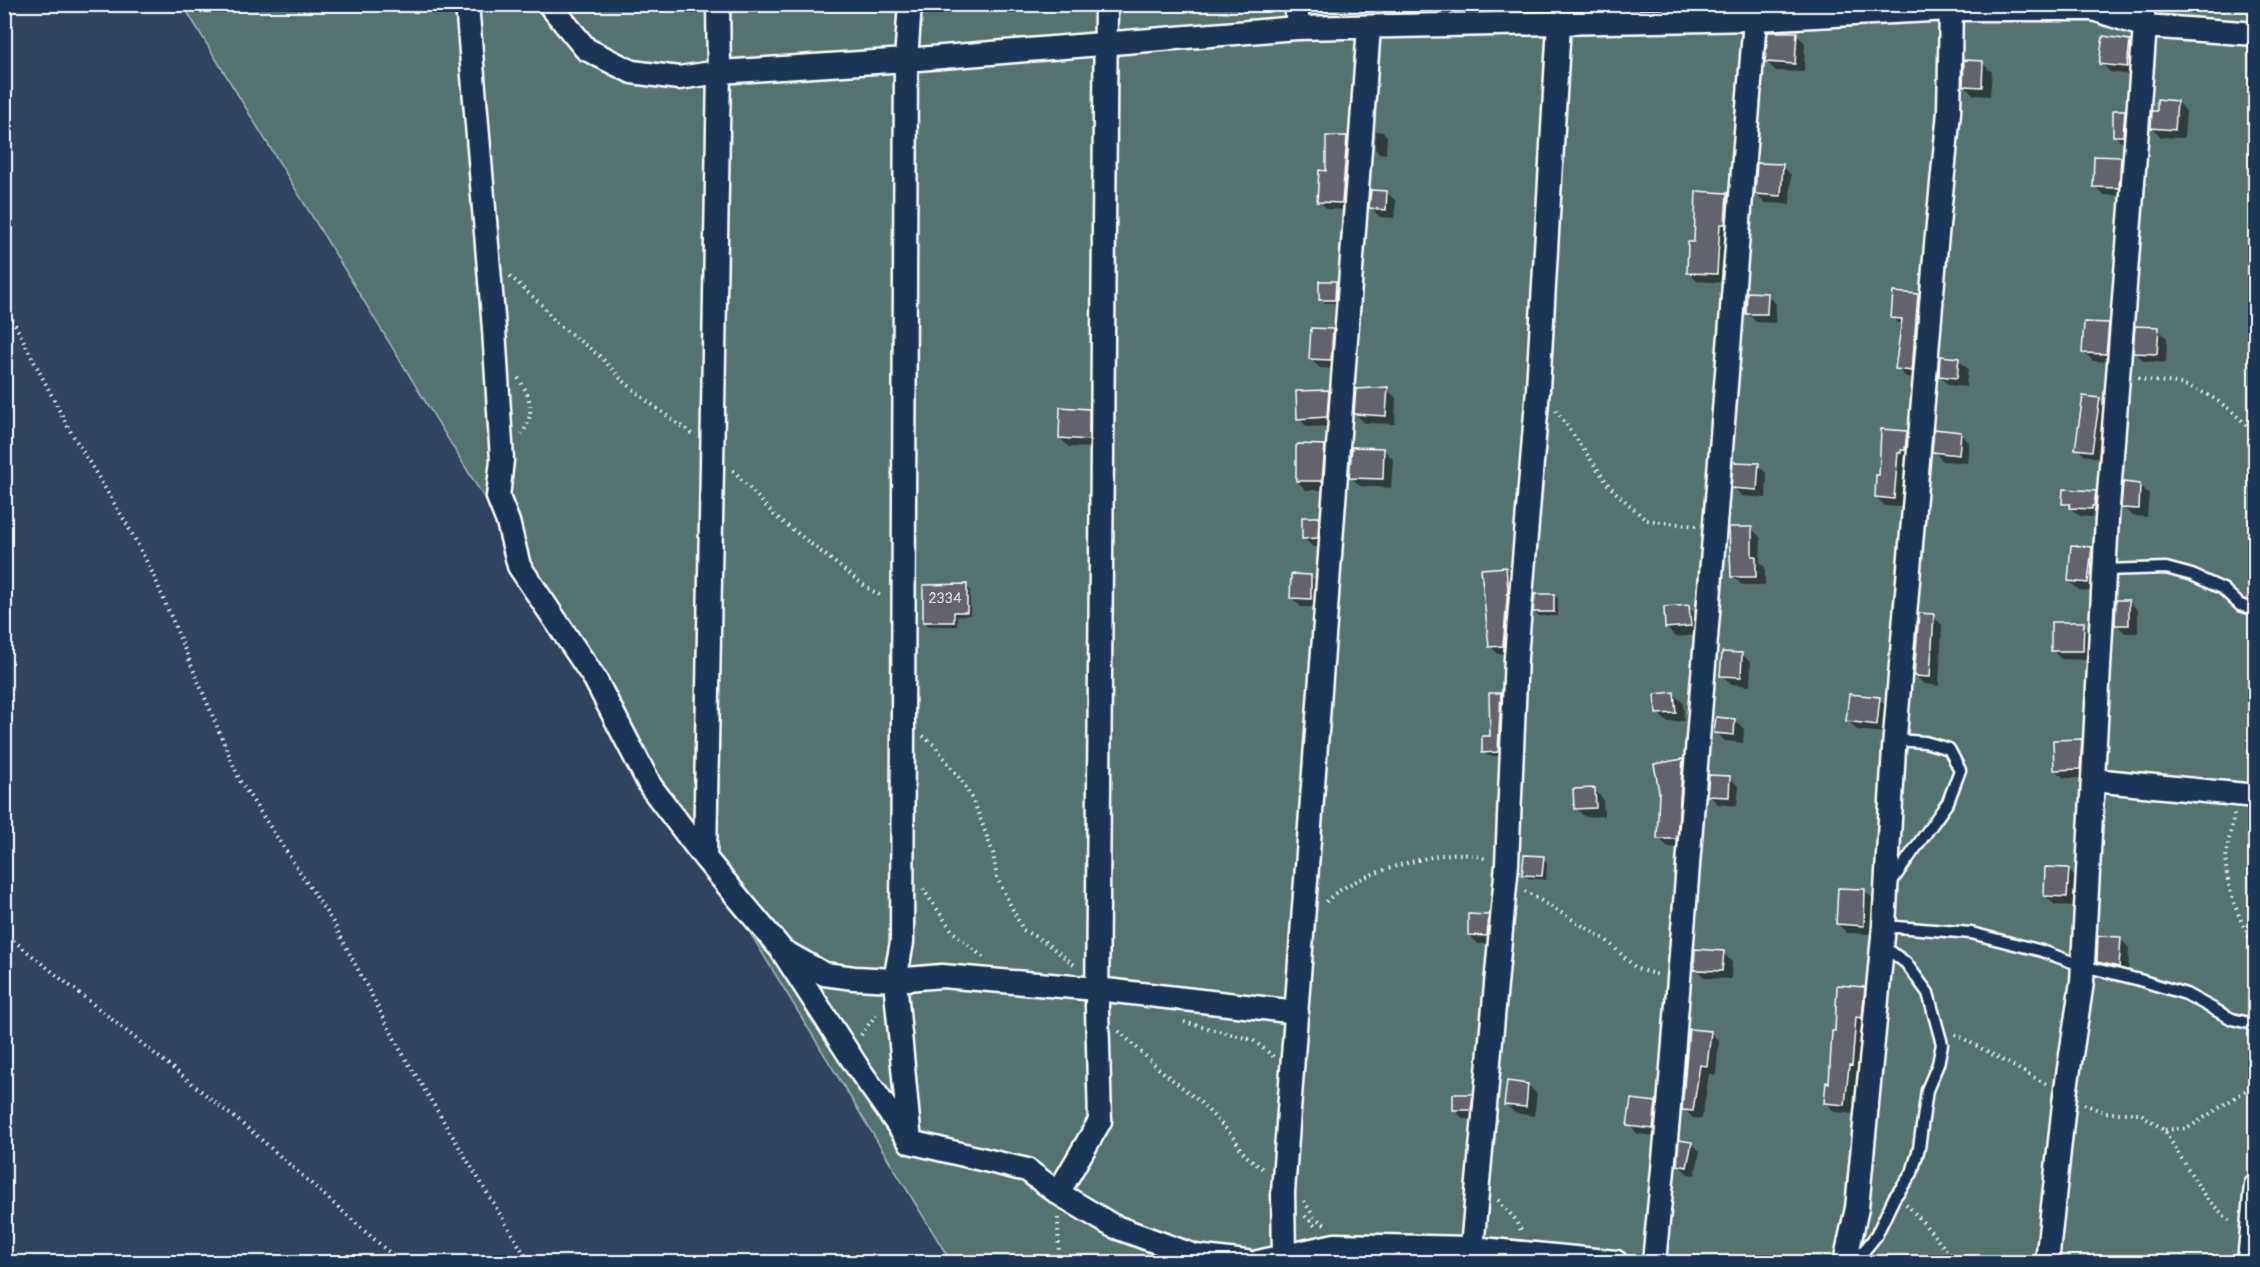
<svg xmlns="http://www.w3.org/2000/svg" width="2260" height="1267" viewBox="0 0 2260 1267" font-family="Pangolin,sans-serif">
<style>
.green{fill:#55726f;stroke:#aab8b7;stroke-width:1.5}
.shadow{fill:#0007}
.building{fill:#64636e;stroke:#fff;stroke-width:1.5}
.lines{fill:none;stroke-linecap:round;stroke-linejoin:round}
.lane-casing{stroke:#fff;stroke-width:15}
.street-casing{stroke:#fff;stroke-width:27}
.path{stroke:#fff;stroke-width:4;stroke-dasharray:1.5 4.5;stroke-linecap:butt}
.lane{stroke:#1d3557;stroke-width:10}
.street{stroke:#1d3557;stroke-width:22}
.labels{text-anchor:middle;stroke-width:4.5;stroke-linejoin:round;paint-order:stroke}
.number-label{font-size:15px;fill:#d8d8db}
</style>
<rect width="100%" height="100%" fill="#32435e"/>
<filter id="ink" filterUnits="userSpaceOnUse"><feTurbulence type="fractalNoise" baseFrequency=".0167" numOctaves="2"/><feDisplacementMap in="SourceGraphic" scale="12" xChannelSelector="R" yChannelSelector="G"/><feConvolveMatrix kernelMatrix="1 2 1 2 8 2 1 2 1" color-interpolation-filters="sRGB"/></filter>
<g filter="url(#ink)">
<path class="green" d="M183,5H2255V1262H951Z"/>
<path class="shadow" d="M1796,34L1805,43L1804,72L1776,71L1767,62Z
M2130,41L2139,50L2136,76L2110,72L2101,63Z
M1982,63L1992,72L1990,96L1974,95L1965,86Z
M2177,102L2186,111L2184,138L2161,137L2152,127L2158,113Z
M2124,112L2133,121L2132,144H2123L2114,135Z
M1376,131L1383,132L1387,136L1386,154L1379,153L1375,149Z
M1347,138L1354,145L1350,210L1327,209L1319,201Z
M2121,158L2130,167L2128,196L2104,195L2094,186Z
M1782,166L1791,175L1790,204L1765,203L1756,194Z
M1386,192L1396,201L1394,218L1380,217L1371,208Z
M1726,194L1735,203L1726,283L1697,281L1688,272L1695,243Z
M1336,282L1340,286L1339,303H1325L1321,299Z
M1767,295L1776,304L1775,323L1756,322L1747,313Z
M1917,295L1927,304L1921,379L1906,377L1897,368L1902,327L1893,317Z
M2108,324L2117,333L2115,362L2093,361L2084,352Z
M2158,329L2167,338L2166,363L2144,361L2135,352Z
M1333,331L1342,340L1339,369L1320,368L1311,359Z
M1959,360L1968,369L1966,387L1949,385L1940,376Z
M1387,389L1396,398L1395,424L1365,423L1355,414Z
M1328,391L1337,400L1335,426L1307,427L1298,418Z
M2099,399L2106,406L2098,458L2084,455L2077,448Z
M1088,410L1097,419V448L1069,447L1060,438Z
M1906,432L1915,441L1910,462H1906L1903,507L1885,506L1876,497L1880,477Z
M1960,433L1969,442L1967,463L1943,461L1934,452Z
M1324,447L1333,456L1331,490H1306L1297,481Z
M1384,450L1393,459L1391,488L1360,486L1351,477Z
M1758,465L1767,474L1766,498L1742,496L1733,487Z
M2140,485L2149,494L2147,517L2132,516L2123,507Z
M2095,492L2104,502L2100,518L2080,516L2064,503Z
M1319,518L1328,527L1326,547H1313L1304,538Z
M1752,529L1761,538L1760,563L1765,567V585H1742L1732,576Z
M2091,548L2100,557L2097,592L2079,590L2069,581Z
M1506,568L1513,575L1510,653L1498,654L1491,647Z
M1311,576L1320,586L1319,607H1301L1292,598Z
M966,586L970,590V615L957,616V626H929L925,622Z
M1554,595L1558,599V616H1539L1535,612Z
M2128,601L2138,610V633H2125L2116,624Z
M1688,607L1698,616L1699,635L1676,637L1667,628Z
M1933,616L1942,625L1939,686L1924,684L1915,675Z
M2083,624L2092,633V660L2061,659L2052,650Z
M1742,654L1751,663L1750,686L1731,684L1722,675Z
M1500,694L1504,699L1502,756H1488L1484,752L1492,737Z
M1674,694L1683,703L1684,721L1667,722L1658,713Z
M1879,699L1888,708L1886,733L1857,730L1848,721Z
M2248,709H2256V756L2246,747Z
M1735,720L1744,729L1743,743L1725,741L1716,732Z
M2081,741L2090,750L2089,778H2064L2055,769Z
M1682,761L1691,770L1685,848L1668,847L1659,838Z
M1730,778L1739,787L1737,806L1718,804L1709,795Z
M1594,790L1603,799L1604,816L1585,817L1576,808Z
M1543,858L1547,862L1546,880L1528,878L1524,874Z
M2068,870L2077,879L2076,906L2055,905L2046,896Z
M1865,891L1874,900L1873,934L1847,933L1838,924Z
M1488,916L1497,926L1496,944H1478L1469,935Z
M2120,938L2129,948L2128,975L2107,970L2098,961Z
M1723,953L1732,962L1731,979L1705,978L1696,969Z
M1864,988L1873,997L1861,1074H1858L1854,1114L1835,1112L1826,1103L1836,1033Z
M1710,1032L1719,1041L1716,1075L1709,1074L1702,1119L1693,1118L1684,1109Z
M1528,1085L1537,1094L1534,1116L1515,1113L1505,1104Z
M1472,1095L1481,1104L1480,1119H1464L1454,1110Z
M1655,1103L1664,1112L1662,1137L1638,1134L1629,1125Z
M1691,1143L1700,1152L1695,1175L1688,1174L1679,1165Z
M2062,1260L2075,1262H2076H2061Z"/>
<path class="building" d="M1768,32H1797L1795,64L1765,62Z
M2103,36L2130,40L2127,67L2099,64Z
M1964,60L1983,61L1982,87L1963,86Z
M2157,99L2177,101L2175,130L2151,128L2152,111H2157Z
M2113,110H2125L2123,136H2113Z
M1326,136H1347L1342,203L1317,202L1319,170L1326,171Z
M2094,156L2121,157L2119,188L2093,187Z
M1757,163L1783,164L1781,196L1755,194Z
M1371,190L1387,191L1386,210L1369,208Z
M1696,191L1727,193L1725,224H1720L1717,274L1687,273L1688,242H1694Z
M1319,281H1336L1335,300H1319Z
M1747,292L1768,293L1767,314H1746Z
M1893,292L1918,294L1912,371L1895,369L1902,319L1891,318Z
M2084,322L2109,323L2106,354L2082,353Z
M2135,326L2159,327L2157,354L2133,353Z
M1311,328L1333,329L1331,360L1309,359Z
M1940,356L1959,358L1957,378L1939,376Z
M1388,387L1386,416L1354,414L1356,389Z
M1329,390L1327,417L1297,419L1296,391Z
M2083,396L2100,398L2092,451L2075,449Z
M1060,407L1089,409V440L1059,438Z
M1881,429L1907,431L1905,450H1901V453H1898L1894,499L1875,497L1876,475H1879Z
M1934,429L1961,432L1959,455L1932,452Z
M1298,444L1325,445L1322,481H1296V446Z
M1352,447L1384,448L1383,479L1349,478Z
M1733,462L1759,463L1757,490L1731,488Z
M2123,482L2140,484L2139,509L2121,508Z
M2063,489L2096,491L2094,506H2092V509L2069,508L2070,504H2062Z
M1302,517H1319L1318,538L1302,539Z
M1729,527H1752V556H1756V577H1731Z
M2071,545L2092,547L2088,583L2068,581Z
M1506,567L1508,588L1503,646L1489,647L1481,569Z
M1291,574L1311,575V599L1290,598Z
M967,584V612H954V622H923V585Z
M1535,594H1554V612H1533Z
M2116,600H2129V625H2115Z
M1689,605L1691,626L1665,628L1664,607Z
M1919,613L1934,614L1930,677L1914,676Z
M2051,622H2084L2083,651H2051Z
M1722,652L1742,653L1741,677L1720,676Z
M1674,692L1676,713L1656,714L1655,694Z
M1489,693H1501L1498,752L1482,753V736H1490Z
M1849,694L1880,697L1877,725L1846,721Z
M1716,717L1735,719L1734,735L1714,733Z
M2082,739L2080,769L2054,770L2053,740Z
M1683,759L1677,839H1657L1659,792L1654,764Z
M1709,775L1730,776L1729,797L1707,796Z
M1595,788L1596,808L1574,809L1573,789Z
M1524,855L1544,856L1542,876L1522,875Z
M2045,867L2069,868L2067,897L2044,896Z
M1838,888L1865,889L1864,926L1836,924Z
M1468,914L1489,915L1487,936L1468,935Z
M2098,936L2121,937L2119,967L2097,962Z
M1695,949L1724,951L1722,971L1694,970Z
M1837,985L1865,987L1862,1018L1856,1017L1852,1066L1849,1065L1845,1105L1824,1103L1826,1082L1829,1083L1832,1031H1835Z
M1689,1029L1711,1031L1707,1066L1700,1065L1693,1111L1682,1110Z
M1507,1081L1528,1084L1526,1107L1504,1105Z
M1453,1094H1473L1471,1110H1453Z
M1631,1099L1656,1102L1653,1129L1627,1126Z
M1679,1140L1692,1142L1687,1167L1677,1165Z"/>
<g class="lines">
<defs>
<path id="lane" d="M2105,570L2166,568L2192,575L2223,589L2240,605L2256,610
M1890,884L1948,802L1960,770L1949,749L1925,742L1895,740
M1884,926L1971,933L2042,951L2083,966L2136,979L2186,994L2232,1019L2249,1023L2256,1020
M1855,1262L1876,1236L1894,1198L1912,1173L1919,1148L1927,1090L1938,1064L1942,1044L1928,993L1906,963L1882,945"/>
<path id="street" d="M467,4L494,329L502,460L498,497L508,522L519,566L595,679L651,787L705,858L781,949L858,1068L910,1142L1027,1170L1058,1193L1100,1121L1097,1009L1106,4
M549,4L586,49L632,72L679,78L719,72L906,60L1297,28L1755,19L1951,9H2093L2145,26L2256,34
M910,4L906,60L902,942L895,980L910,1142
M1297,28V4
M2093,780L2256,796
M705,858L719,72L718,4
M785,952L824,974L854,978L895,980L942,976L1097,989L1297,1012
M1058,1193L1113,1226L1195,1256L1246,1262
M1472,1248L1507,864L1516,657L1538,389L1559,24
M1258,1262L1335,1245L1472,1248L1616,1262
M1281,1262L1284,1258L1283,1192L1369,27
M1654,1262L1668,1118L1755,19
M1845,1262L1857,1208L1884,926L1894,748L1936,245L1949,112L1951,9
M2047,1262L2065,1095L2082,982L2107,519L2145,26L2141,4
M2249,1262L2256,1185"/>
</defs>
<use href="#lane" class="lane-casing"/>
<use href="#street" class="street-casing"/>
<path class="path" d="M510,276L543,306L555,322L602,358L620,378L647,401L692,434
M4,303L69,429L128,526L153,574L240,781L334,924L401,1051L529,1262
M518,378C532,398 535,413 522,434
M2138,378C2150,382 2164,381 2176,383C2209,390 2233,411 2256,434
M1556,410L1610,487L1646,520L1696,526
M733,470L774,515L866,587L883,597
M923,736L934,745L964,784L976,807L993,853L997,878L1023,930L1045,942L1076,966
M2234,814C2231,831 2226,849 2226,865C2227,890 2242,928 2256,948
M923,889L953,932L985,959
M1525,891L1606,940L1637,969L1659,975
M1326,902C1347,877 1417,858 1450,854C1461,853 1477,856 1487,859
M4,933L256,1135L400,1262
M1184,1022L1253,1040L1274,1057
M1119,1031L1158,1068L1199,1101L1232,1135L1245,1155L1264,1170
M1955,1034L2046,1084
M861,1035L878,1012
M2084,1104L2106,1113H2140L2164,1130L2206,1198L2232,1223
M2165,1130L2188,1128L2256,1084
M1498,1200L1514,1218L1522,1232
M1304,1201L1314,1217L1327,1226
M1906,1204C1925,1223 1939,1243 1957,1262
M1305,1216L1317,1228
M1058,1218L1059,1262"/>
<use href="#lane" class="lane"/>
<use href="#street" class="street"/>
</g>
</g>
<g class="labels">
<g class="number-label">
<text x="945" y="603">2334</text>
</g>
</g>
<rect width="2260" height="1267" fill="none" stroke="#1d3557" stroke-width="24"/>
<rect x="12" y="12" width="2236" height="1243" fill="none" stroke="#fff" stroke-width="2" filter="url(#ink)"/>
</svg>
